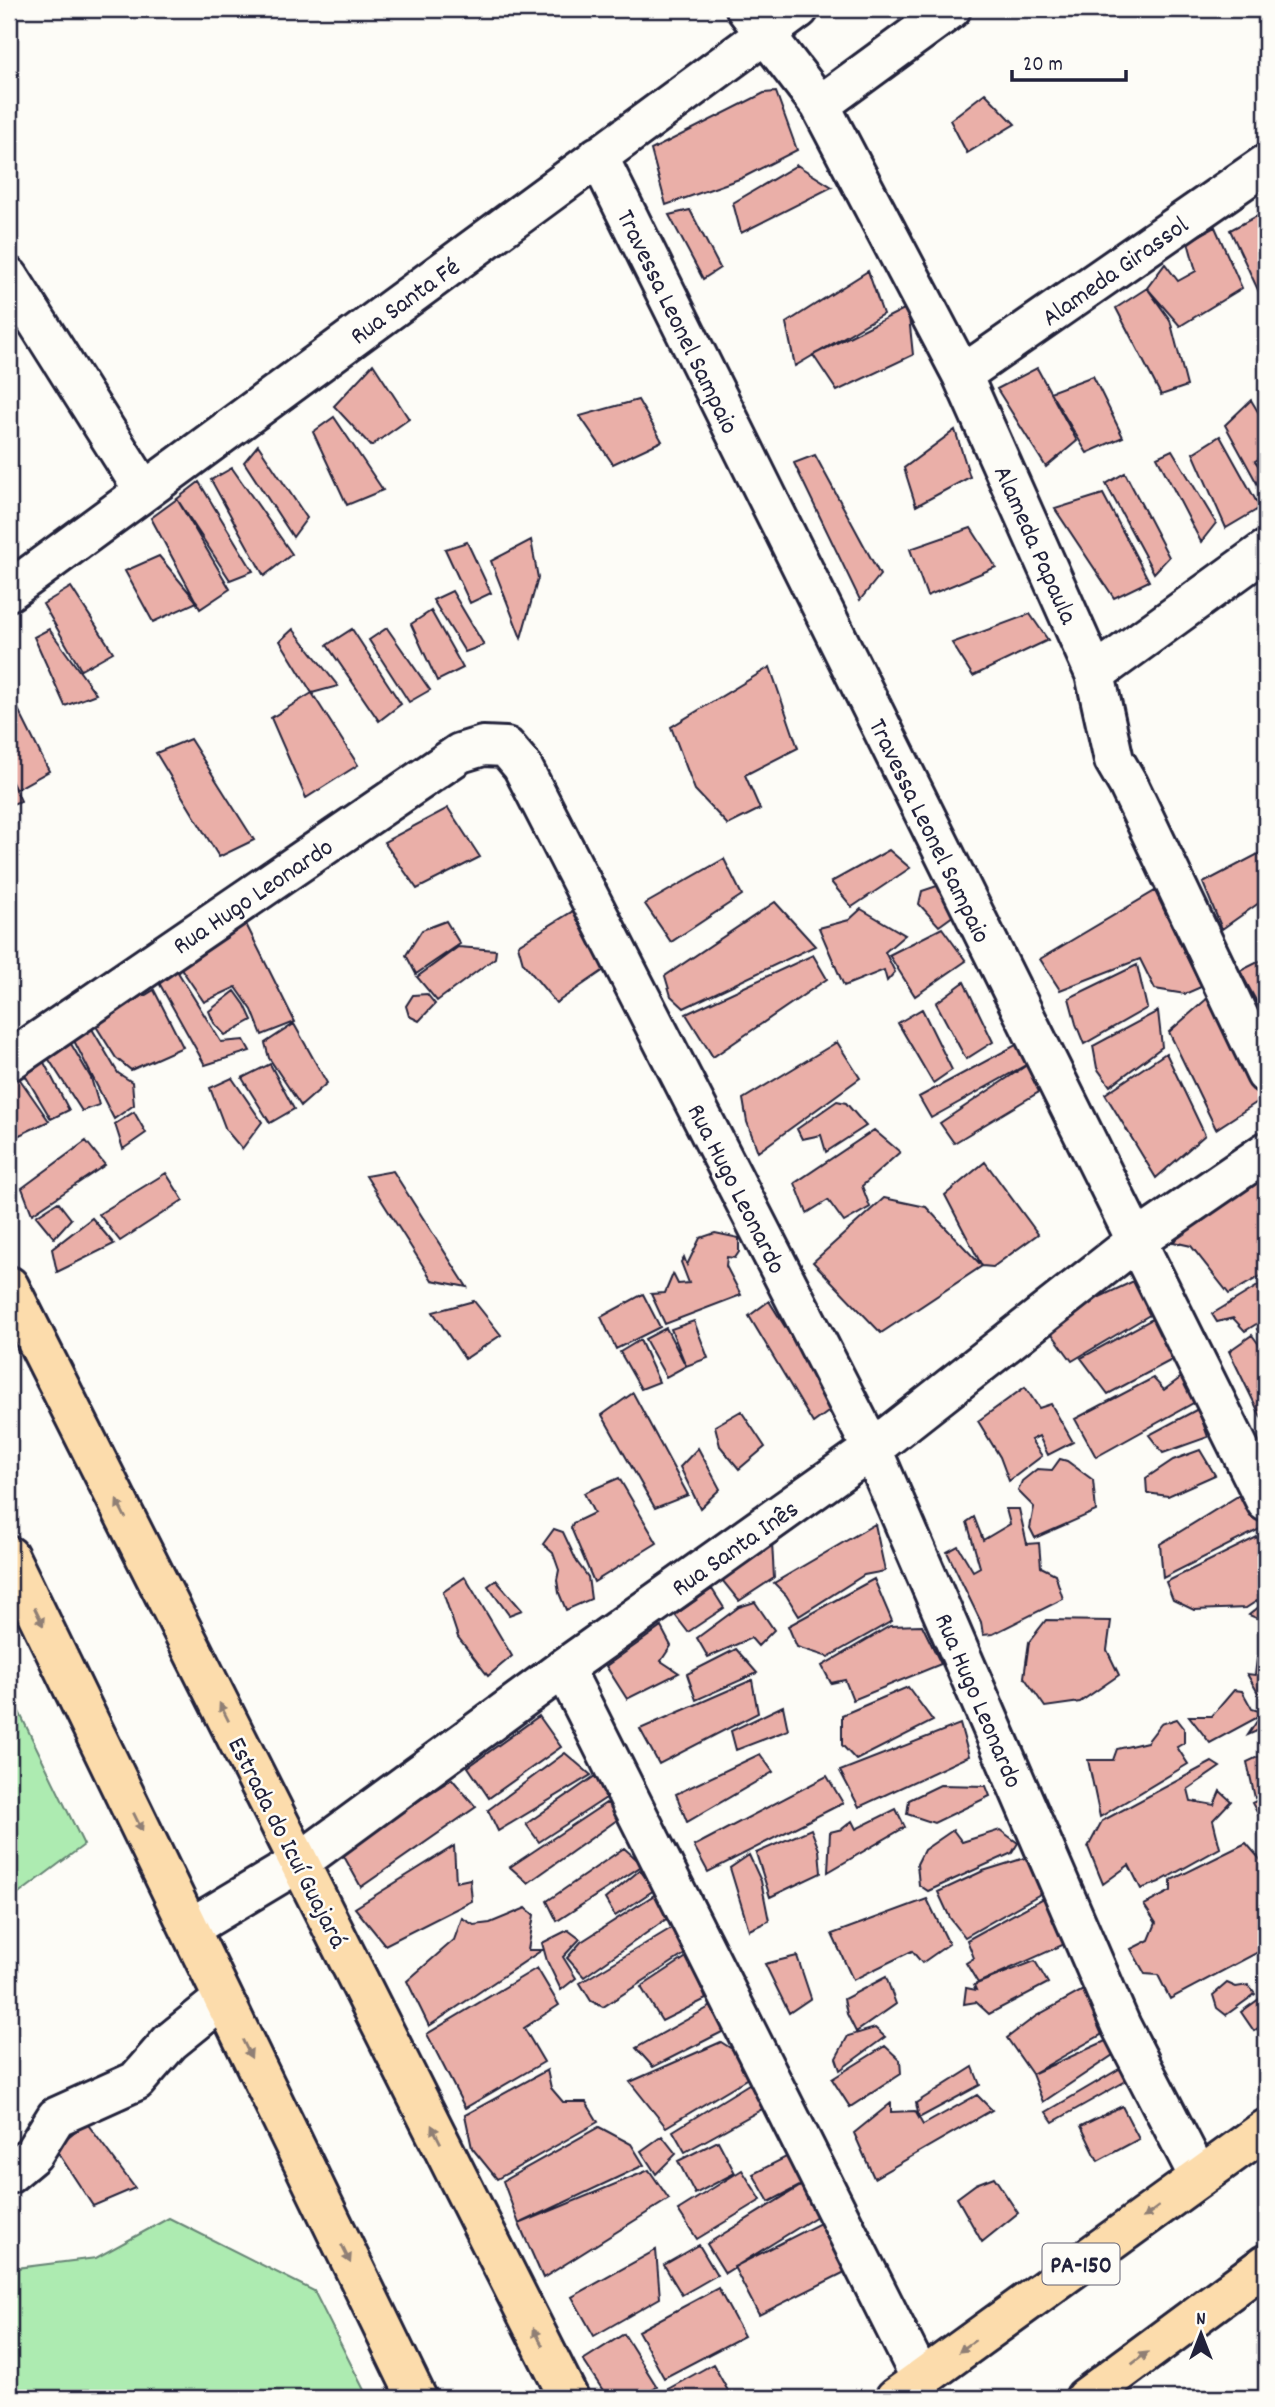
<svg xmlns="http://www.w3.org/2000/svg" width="1275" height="2407" viewBox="0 0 1275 2407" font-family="Dekko,sans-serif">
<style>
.green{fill:#adebb1;stroke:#688676;stroke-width:2}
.building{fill:#eaafa8;stroke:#22223b;stroke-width:2}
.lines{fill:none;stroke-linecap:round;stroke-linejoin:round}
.minor-casing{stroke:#22223b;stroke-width:44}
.major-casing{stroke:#22223b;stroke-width:44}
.minor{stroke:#fdfcf7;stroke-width:38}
.major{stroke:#fcdcac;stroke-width:38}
.oneway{fill:#8f7f74}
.labels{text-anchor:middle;stroke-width:5;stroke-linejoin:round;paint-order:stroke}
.shield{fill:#fdfcf7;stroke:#646373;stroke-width:2}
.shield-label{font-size:24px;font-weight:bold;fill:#22223b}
.street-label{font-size:26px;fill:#22223b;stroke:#fdfcf7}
</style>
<rect width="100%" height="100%" fill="#fdfcf7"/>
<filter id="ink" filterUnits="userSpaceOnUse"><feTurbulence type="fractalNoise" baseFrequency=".0143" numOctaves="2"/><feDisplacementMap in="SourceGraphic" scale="14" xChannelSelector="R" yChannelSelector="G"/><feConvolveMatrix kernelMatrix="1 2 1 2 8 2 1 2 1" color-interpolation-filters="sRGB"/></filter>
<g filter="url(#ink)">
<path class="green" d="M9,1691L84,1845L9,1901Z
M169,2218L314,2291L368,2398H9V2269L96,2258Z"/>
<path class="building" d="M776,92L797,150L742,178L666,205L651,150L764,93Z
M985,93L1015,124L967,153L950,120Z
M797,165L832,187L741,233L733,203Z
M690,210L720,268L703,279L669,215Z
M1257,216L1266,231V307L1230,230Z
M1215,227L1242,288L1180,326L1147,288L1165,264L1178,281L1196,271L1188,242Z
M868,271L883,314L795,366L786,323Z
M1147,288L1170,320L1187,386L1161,395L1116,308Z
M908,307L913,355L837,391L813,355Z
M373,364L409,419L371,446L334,406Z
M1037,368L1077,441L1046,467L997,389Z
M1093,376L1123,437L1087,453L1050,392Z
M1266,391V409L1259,394Z
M638,400L662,441L613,464L580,416Z
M1251,400L1266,425V455L1255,461L1266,476L1259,487L1225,425Z
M334,417L383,490L347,505L313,432Z
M955,430L970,477L916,506L904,468Z
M1220,436L1260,508L1226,528L1193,453Z
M258,445L307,518L293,537L244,462Z
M1172,450L1216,523L1201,542L1157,457Z
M815,455L880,575L860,600L794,463Z
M232,468L292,554L264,576L211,480Z
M1125,473L1169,557L1154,573L1106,484Z
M199,482L253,571L230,580L177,499Z
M1103,494L1149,581L1114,598L1055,509Z
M177,499L230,589L200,609L151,518Z
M971,528L996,567L927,596L910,549Z
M531,540L538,578L521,638L491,561Z
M467,542L491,593L470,603L445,549Z
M159,556L197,602L153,622L125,571Z
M71,587L113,652L81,670L43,604Z
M452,591L484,645L465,652L433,600Z
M431,611L463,668L437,681L411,624Z
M1030,614L1048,640L973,676L952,643Z
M387,628L430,690L409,702L369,640Z
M49,629L96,694L65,706L34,637Z
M293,629L338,686L312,693L280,641Z
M352,629L401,704L379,721L327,645Z
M770,667L798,748L745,775L760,809L728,825L695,790L671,727Z
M9,691L49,771L15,790L9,774Z
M312,693L358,765L306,798L271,718Z
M190,739L254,840L219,857L156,753Z
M9,776L21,801L9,805Z
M448,808L480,857L417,889L384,842Z
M889,850L910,868L852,907L831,882Z
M1262,852L1266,856V898L1222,929L1203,883Z
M724,859L742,895L671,942L645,904Z
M952,881L961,910L939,926L919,904L922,891Z
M1155,891L1201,987L1185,994L1155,989L1140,959L1060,990L1040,959Z
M775,902L815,946L684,1008L671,996L665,976Z
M578,908L610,966L556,1003L523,963L518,945Z
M861,909L905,935L885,952L895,972L887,981L884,970L844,986L819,928L849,920Z
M241,914L295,1022L262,1035L252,1010L236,987L204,1002L174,958Z
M446,921L460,944L416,974L406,955L422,930Z
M942,928L966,961L915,996L889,955Z
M458,947L496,950L495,958L437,1001L417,977Z
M813,955L827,979L713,1057L686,1014Z
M1266,958V1019L1240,971Z
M1137,965L1147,1008L1084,1044L1076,1024L1069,998Z
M176,969L221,1042L244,1040L250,1051L205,1065L158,981Z
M964,982L993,1042L966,1059L936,1003Z
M140,984L144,996L154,990L183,1047L131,1070L116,1058L89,1015Z
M235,991L245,1005L252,1020L225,1035L214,1023L209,1011Z
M427,994L435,1004L419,1021L409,1016L406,1006L413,995Z
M1210,996L1262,1099L1216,1129L1169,1032Z
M922,1009L952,1070L933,1083L898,1023Z
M1158,1011L1162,1047L1110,1086L1097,1068L1093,1046Z
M85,1017L118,1073L132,1082L134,1105L114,1119L68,1029Z
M294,1024L327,1083L301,1106L269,1058L265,1043Z
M64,1032L91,1078L99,1105L82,1111L41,1047Z
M1027,1039L1033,1061L931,1118L919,1097Z
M837,1042L860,1078L758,1152L747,1122L743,1099Z
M38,1051L69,1110L51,1119L19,1065Z
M1166,1053L1205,1135L1156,1178L1105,1094Z
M1033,1061L1044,1089L954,1143L940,1123Z
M270,1064L294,1109L270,1123L242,1078Z
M19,1078L49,1121L9,1140V1083Z
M232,1078L262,1122L242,1149L226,1130L210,1088Z
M837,1101L846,1103L866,1126L826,1152L821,1135L802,1139L797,1129Z
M134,1112L146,1133L123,1149L115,1124Z
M874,1130L900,1152L862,1186L870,1207L844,1222L828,1200L807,1213L795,1183Z
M86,1141L105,1165L32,1214L22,1188Z
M985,1162L1038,1234L993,1267L982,1266L945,1195Z
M393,1171L467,1287L432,1280L366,1176Z
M166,1173L183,1200L120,1241L99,1214Z
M1266,1174V1273L1229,1294L1191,1246L1169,1241Z
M884,1198L926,1207L982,1266L881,1333L813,1262Z
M58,1202L71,1219L54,1238L36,1216Z
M92,1218L114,1244L57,1272L52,1249Z
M715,1233L739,1238V1252L735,1258L727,1257L726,1266L741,1295L665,1324L651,1294L665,1293L673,1274L678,1284L689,1283L681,1262L684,1257L687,1265L700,1238Z
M1138,1279L1158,1310L1072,1361L1044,1323Z
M1266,1281V1318L1245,1331L1233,1318L1217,1322L1212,1314Z
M643,1294L660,1327L616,1349L601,1317Z
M474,1301L501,1335L465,1359L433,1312Z
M769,1301L835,1407L813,1423L749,1316Z
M1163,1313L1185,1353L1108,1394L1081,1358Z
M694,1321L708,1358L686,1366L671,1329Z
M1266,1324V1343L1257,1329Z
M666,1328L686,1366L666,1377L645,1339Z
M1252,1335L1266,1354V1427L1229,1351Z
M640,1340L659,1382L641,1389L620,1352Z
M1183,1376L1195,1402L1096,1457L1075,1419L1153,1378L1164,1390Z
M1025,1387L1039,1408L1051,1404L1073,1442L1048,1455L1039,1436L1031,1440L1042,1456L1009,1481L1000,1457L978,1421Z
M633,1393L688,1495L655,1508L602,1415Z
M1198,1409L1208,1437L1163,1453L1149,1435Z
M741,1411L765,1447L739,1469L720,1446L715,1426Z
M698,1448L720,1489L700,1508L680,1467Z
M1200,1450L1215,1475L1168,1496L1147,1493L1146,1478L1173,1460Z
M1060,1459L1067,1461L1093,1480L1096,1511L1035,1538L1030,1528L1034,1507L1018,1491L1022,1481L1037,1469L1052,1470Z
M619,1478L657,1543L594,1582L571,1528L573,1523L594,1513L584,1493Z
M1238,1496H1257L1266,1510V1526L1163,1578L1160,1544Z
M1006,1509H1019L1027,1544L1039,1543L1041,1567L1055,1574L1063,1599L993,1634L983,1635L981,1622L947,1552L958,1546L973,1571L980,1567L967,1522L974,1517L983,1540L1010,1524Z
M875,1524L885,1571L864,1575L799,1616L786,1595L774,1583Z
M554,1529L563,1532L577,1562L588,1577L591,1599L566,1610L559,1593L557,1580L559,1570L553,1553L543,1544Z
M1257,1537L1266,1554V1595L1246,1608L1194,1610L1173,1600L1166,1582Z
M772,1542L774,1578L739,1601L722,1580Z
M465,1577L512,1656L488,1676L458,1637L443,1592Z
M874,1579L892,1621L828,1657L797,1647L788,1626Z
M496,1580L522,1610L509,1615L488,1586Z
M712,1589L724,1608L688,1632L675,1615Z
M1266,1601V1622L1249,1615Z
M755,1602L774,1630L758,1646L751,1638L708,1657L697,1638L739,1607Z
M1046,1620L1111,1621L1107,1650L1119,1675L1080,1702L1045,1707L1024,1677L1029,1642Z
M922,1625L941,1664L853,1700L845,1680L831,1683L822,1666L890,1626Z
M661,1627L671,1646L661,1661L679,1673L627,1699L606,1666Z
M736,1649L757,1673L696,1700L687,1674Z
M1266,1654V1695L1261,1698L1247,1674L1255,1675L1257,1658Z
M752,1680L758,1713L659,1764L640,1729Z
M908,1687L933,1721L856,1760L842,1745V1715Z
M1234,1690L1242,1691L1252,1709L1259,1711L1260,1716L1210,1743L1189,1716H1212Z
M783,1706L788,1730L736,1750L731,1731Z
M539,1716L561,1747L489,1798L468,1767Z
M1266,1718V1739L1259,1730L1248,1735L1257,1721Z
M1177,1719L1184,1728V1743L1177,1747L1188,1764L1100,1817L1088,1760H1113L1117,1749L1147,1742L1161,1724Z
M960,1724L969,1756L859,1807L840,1771Z
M565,1753L591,1775L498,1831L488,1810Z
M1266,1753V1792L1255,1798L1247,1762Z
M760,1754L773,1772L687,1822L676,1794Z
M1212,1762L1220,1767L1188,1789L1191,1801L1214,1805L1220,1791L1231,1801L1213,1820L1220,1848L1159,1882L1141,1889L1129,1865L1103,1884L1088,1847L1102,1821Z
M595,1776L609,1796L539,1842L526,1824Z
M827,1776L843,1803L708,1872L694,1846Z
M452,1779L476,1807L361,1887L341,1851Z
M940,1785L986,1786L990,1796L934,1823L907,1814L909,1800Z
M1266,1796V1829L1252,1803Z
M606,1803L624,1815L528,1883L510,1867Z
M896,1809L905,1827L828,1872L830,1832L842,1829L852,1821L856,1829Z
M811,1829L819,1850L821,1873L770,1897L756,1853Z
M953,1830L962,1842L1000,1830L1018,1843L1012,1853L928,1891L919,1885L917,1864L924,1850Z
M1246,1843L1266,1866V1948L1170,1999L1158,1975L1145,1974L1131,1949L1149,1940L1156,1923L1144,1905L1171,1891V1880Z
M454,1846L456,1882L470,1879L472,1901L385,1945L355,1908Z
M624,1848L643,1865L557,1921L547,1901Z
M749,1855L761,1881L769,1921L749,1930L730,1868Z
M1028,1857L1049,1889L965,1937L950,1918L938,1892L983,1871Z
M640,1870L654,1890L615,1916L605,1899Z
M659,1892L672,1915L584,1977L567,1958L581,1942Z
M1051,1894L1067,1943L978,1983L966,1963L974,1958L967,1940Z
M927,1899L949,1944L922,1963L912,1951L853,1980L832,1934Z
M526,1908L534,1915L528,1950H542L429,2026L407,1981L454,1940L462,1918L474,1925L490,1923Z
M673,1927L688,1952L603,2007L591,2001L580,1983Z
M568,1930L580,1939L563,1957L576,1978L561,1990L547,1961L542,1943Z
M688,1956L706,1999L662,2021L641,1987Z
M797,1956L811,1998L789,2013L765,1964Z
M1035,1961L1048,1983L989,2014L976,2002L964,2004L966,1988L976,1990L974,1985Z
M537,1968L559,2005L524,2028L544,2062L465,2108L427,2034Z
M886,1977L896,2004L856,2032L847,2014L844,1999Z
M1227,1983L1236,1987L1248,1985L1255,1994L1226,2015L1217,2008L1213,1995Z
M1083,1990L1106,2032L1032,2074L1007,2038L1036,2016Z
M1266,1994V2022L1254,2031L1241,2012Z
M715,2004L730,2028L653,2067L636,2048Z
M875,2028L885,2037L840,2070L836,2058L848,2036Z
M1110,2039L1113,2055L1043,2102L1032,2074Z
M721,2042L763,2069L666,2127L630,2082Z
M885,2046L900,2060L901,2074L850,2107L832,2079Z
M1126,2065V2081L1053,2122L1046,2112Z
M973,2067L980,2085L919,2118L916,2103Z
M547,2070L551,2088L563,2102H586L598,2122L497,2179L472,2148L465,2115Z
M757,2079L773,2103L685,2152L673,2131Z
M977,2095L992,2110L874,2178L854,2133L891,2103V2112L915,2111L923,2125Z
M1122,2106L1139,2139L1098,2161L1081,2126Z
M86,2122L135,2188L93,2206L55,2148Z
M599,2127L631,2144L644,2165L519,2224L503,2181Z
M662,2136L676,2154L656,2174L641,2151Z
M718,2141L735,2173L695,2194L678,2161Z
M796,2152L811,2180L769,2202L753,2174Z
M649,2170L669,2199L543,2278L519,2224Z
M742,2170L761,2200L697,2239L678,2210Z
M994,2177L1018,2213L982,2242L957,2198L976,2184Z
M804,2184L822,2213L725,2273L707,2244Z
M824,2221L849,2270L759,2315L734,2267Z
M699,2245L717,2275L682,2295L664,2265Z
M656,2250L660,2298L594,2336L572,2297Z
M718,2288L744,2336L664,2378L638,2331Z
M624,2334L657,2387L639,2398H608L583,2360Z
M713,2364L732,2398H652Z"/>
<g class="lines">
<defs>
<path id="minor" d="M746,9L820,105L962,375L1095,674L1114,760L1128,784L1266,1074
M820,105L951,9
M598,156L1266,1502
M9,277L144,491
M962,375L1266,164
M9,591L799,9
M1095,674L1266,550
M9,1061L460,753L483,746L506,747L522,766L872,1449L1121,2026L1199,2177
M564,1668L921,2379
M190,1928L300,1862L564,1668L872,1449L1135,1242L1266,1152
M9,2174L33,2154L56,2117L136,2081L170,2042L223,1999"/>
<path id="major" d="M9,1286L569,2398
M9,1556L417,2398
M895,2398L1266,2129
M1085,2398L1266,2264"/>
</defs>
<use href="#minor" class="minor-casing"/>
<use href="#major" class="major-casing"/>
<use href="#minor" class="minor"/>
<use href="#major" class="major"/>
</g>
<defs><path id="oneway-solid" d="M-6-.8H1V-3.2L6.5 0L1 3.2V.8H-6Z" transform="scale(1.75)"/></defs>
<g class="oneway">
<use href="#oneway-solid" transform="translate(121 1509) rotate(-117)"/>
<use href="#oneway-solid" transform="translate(39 1617) rotate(64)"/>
<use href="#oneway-solid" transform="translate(224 1712) rotate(-117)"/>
<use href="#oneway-solid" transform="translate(138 1822) rotate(64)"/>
<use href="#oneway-solid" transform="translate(247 2049) rotate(64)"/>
<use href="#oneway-solid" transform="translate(436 2134) rotate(-117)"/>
<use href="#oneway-solid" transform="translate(1151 2212) rotate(144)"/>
<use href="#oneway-solid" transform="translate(346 2254) rotate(64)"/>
<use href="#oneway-solid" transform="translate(538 2337) rotate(-117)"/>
<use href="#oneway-solid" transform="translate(967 2346) rotate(144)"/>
<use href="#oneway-solid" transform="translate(1140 2358) rotate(-37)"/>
</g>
</g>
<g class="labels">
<rect class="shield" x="1042.5" y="2243.5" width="77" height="41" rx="5"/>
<g class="shield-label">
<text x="1081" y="2272">PA-150</text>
</g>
<g class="street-label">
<text transform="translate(1114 270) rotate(-35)" y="9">Alameda Girassol</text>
<text transform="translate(404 300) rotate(-36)" y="9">Rua Santa Fé</text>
<text transform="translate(679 321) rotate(64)" y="9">Travessa Leonel Sampaio</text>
<text transform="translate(1037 544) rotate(66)" y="9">Alameda Papaula</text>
<text transform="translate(931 830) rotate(64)" y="9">Travessa Leonel Sampaio</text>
<text transform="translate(252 895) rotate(-34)" y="9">Rua Hugo Leonardo</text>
<text transform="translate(738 1188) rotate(63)" y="9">Rua Hugo Leonardo</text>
<text transform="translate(734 1547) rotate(-35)" y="9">Rua Santa Inês</text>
<text transform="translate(980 1700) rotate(67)" y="9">Rua Hugo Leonardo</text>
<text transform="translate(289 1842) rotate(63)" y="9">Estrada do Icuí Guajará</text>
</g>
</g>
<rect width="1275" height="2407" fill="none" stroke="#fdfcf7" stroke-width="35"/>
<rect x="18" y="18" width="1240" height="2372" fill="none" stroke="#22223b" stroke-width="2.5" filter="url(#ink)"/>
<g transform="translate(1201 2334)" stroke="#fdfcf7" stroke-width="5" paint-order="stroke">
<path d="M0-5L12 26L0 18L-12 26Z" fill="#22223b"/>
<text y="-10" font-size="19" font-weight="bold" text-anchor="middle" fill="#22223b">N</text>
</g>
<path d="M1012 70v10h114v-10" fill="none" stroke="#22223b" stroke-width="3.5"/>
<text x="1023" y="70" font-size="21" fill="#22223b" stroke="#fdfcf7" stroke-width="5" paint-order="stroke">20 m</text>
</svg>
